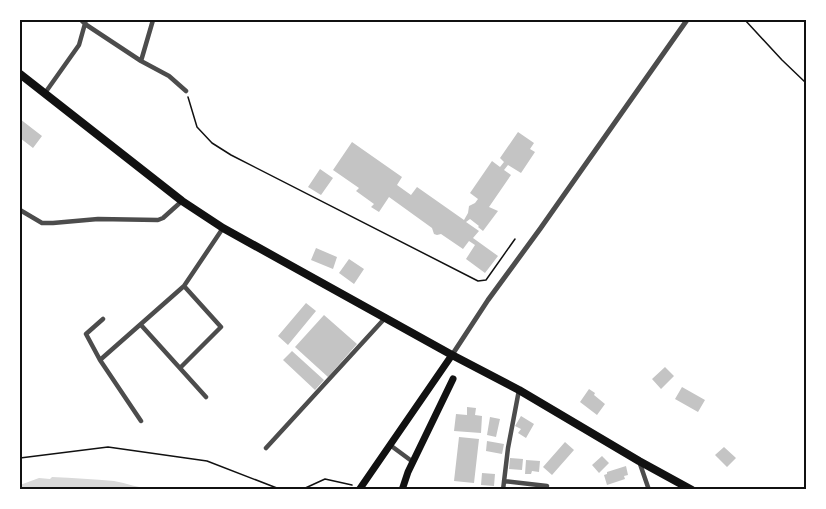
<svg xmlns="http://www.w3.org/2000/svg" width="826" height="509" viewBox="0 0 826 509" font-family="'Roboto Serif',serif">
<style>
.water{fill:#d9d9d9}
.building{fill:#c4c4c4}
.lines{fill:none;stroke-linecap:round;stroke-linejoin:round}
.path{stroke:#111;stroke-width:1.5}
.minor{stroke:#4c4c4c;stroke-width:4.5}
.tertiary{stroke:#4c4c4c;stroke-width:5}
.primary{stroke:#111;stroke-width:7}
.trunk{stroke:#111;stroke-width:8}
.neatline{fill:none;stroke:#111;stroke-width:2}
</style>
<rect width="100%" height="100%" fill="#fff"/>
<path class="water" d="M52,477C73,478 94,479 114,481C127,483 138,488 151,489H20V485L39,478L50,479Z"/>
<path class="building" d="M20,119L42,136L33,148L20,138Z
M518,132L534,143L530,149L535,152L521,173L508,165L504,170L511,175L489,207L498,211L483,231L478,227L479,226L470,219L466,222L479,231L473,238L498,256L485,273L466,259L475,245L469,241L463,249L441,234L437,235L434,234L432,228L389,197L379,212L371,207L374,204L356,191L359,188L333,170L352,142L402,177L397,185L411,195L417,187L464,220L468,213L469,206L475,203L478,199L470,193L492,161L500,167L504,162L500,158Z
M320,169L333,178L321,195L308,187Z
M316,248L337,257L333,269L311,260Z
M349,259L364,269L354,284L339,273Z
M306,303L316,311L288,345L278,336Z
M324,315L357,344L328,377L295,347Z
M292,351L324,380L315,390L283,360Z
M665,367L674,376L661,389L652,379Z
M682,387L705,400L698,412L675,399Z
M589,389L595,393L594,395L605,404L597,415L580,402Z
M467,407L476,408L475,415L482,416L481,433L454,431L456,414L467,415Z
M521,416L534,424L526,438L518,433L521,429L515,426Z
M490,417L500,419L496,437L487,435Z
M459,437L479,439L474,483L454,481Z
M487,441L504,444L502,454L486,451Z
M565,442L574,450L552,475L543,467Z
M724,447L736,458L727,467L715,455Z
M602,456L609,463L599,473L592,465Z
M510,458L523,459L522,470L509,469Z
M526,460L540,461L539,472L532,471L531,474H525Z
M626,466L628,475L624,476L625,479L607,485L604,475L607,474V472Z
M482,473L495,474L494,486L481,485Z"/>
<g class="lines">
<path class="path" d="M745,20L782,60L806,83
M188,97L197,127L212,143L231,155L478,281L486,280L515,239
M20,458L108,447L207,461L282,490
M301,490L325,479L352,485"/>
<path class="minor" d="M81,20L85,24L141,61L153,20
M141,61L169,76L186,91
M45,93L79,45L86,20
M20,210L42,223H53L98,219L158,220L163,218L182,201
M103,319L86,334L100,360L141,421
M141,325L206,397
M100,360L184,286L223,228
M180,368L221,327L184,286
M390,445L413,462
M266,448L386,317
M639,461L649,490
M504,481L547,486
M503,490L508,448L519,390"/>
<path class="tertiary" d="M452,355L488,300L540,229L687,20"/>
<path class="primary" d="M359,490L452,355
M402,490L408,472L453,379"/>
<path class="trunk" d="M20,74L182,201L223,228L452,355L519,390L639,461L692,490"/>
</g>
<rect width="826" height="509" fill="none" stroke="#ffffff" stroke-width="42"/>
<rect x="21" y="21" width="784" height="467" class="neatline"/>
</svg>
